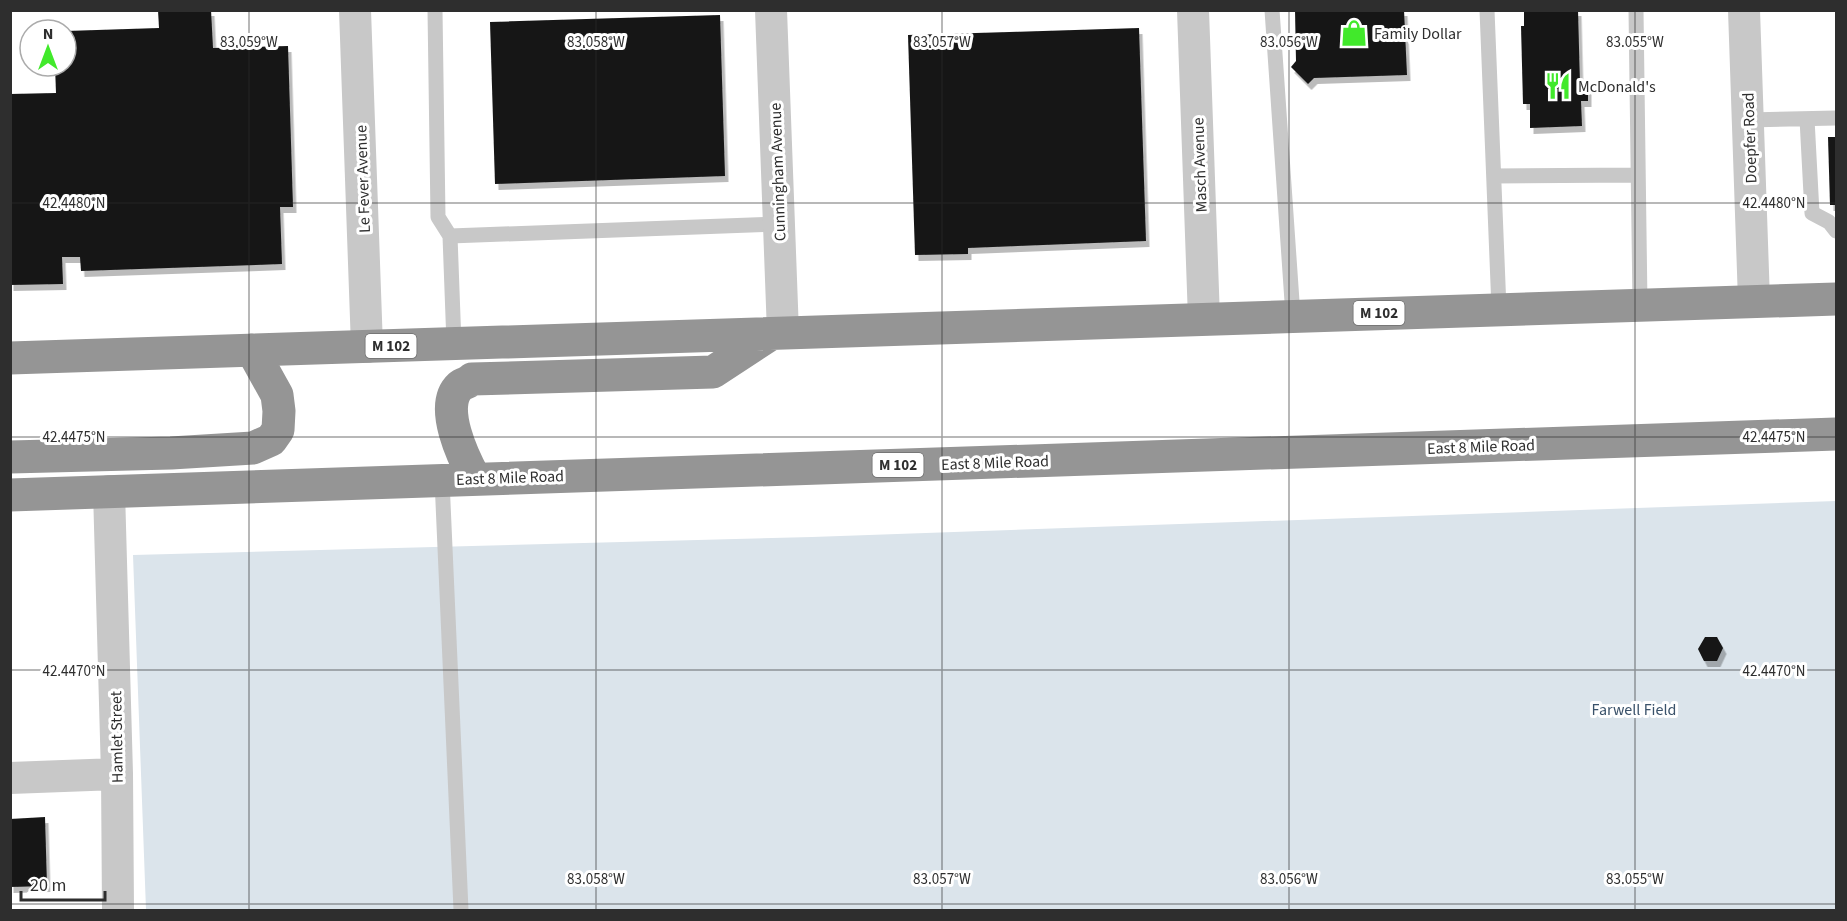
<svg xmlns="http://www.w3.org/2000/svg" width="1847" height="921" viewBox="0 0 1847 921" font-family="'Source Sans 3',sans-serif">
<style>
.green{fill:#dbe4eb}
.building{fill:#151515;filter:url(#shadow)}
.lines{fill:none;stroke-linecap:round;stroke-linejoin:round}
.lane{stroke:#c8c8c8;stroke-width:15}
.street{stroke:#c8c8c8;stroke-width:32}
.highway{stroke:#959595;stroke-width:33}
.ticks{fill:none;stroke:#2e2e2e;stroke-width:1.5;stroke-opacity:0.45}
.labels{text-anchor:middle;stroke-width:6;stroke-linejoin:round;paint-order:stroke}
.shield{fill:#fff;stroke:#6d6d6d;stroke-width:1.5}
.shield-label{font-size:15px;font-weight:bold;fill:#2e2e2e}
.poi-label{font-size:16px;fill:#2e2e2e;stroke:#fff;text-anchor:start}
.street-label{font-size:16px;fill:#2e2e2e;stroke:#fff}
.park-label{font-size:16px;fill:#3a526a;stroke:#fff}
.ticks-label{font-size:15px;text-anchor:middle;fill:#2e2e2e;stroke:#fff;stroke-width:6;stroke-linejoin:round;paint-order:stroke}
</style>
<defs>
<filter id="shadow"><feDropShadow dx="3.5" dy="6" stdDeviation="0" flood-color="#0004"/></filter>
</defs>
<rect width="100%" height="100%" fill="#fff"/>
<path class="green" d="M1836,501V910H146L133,555L812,537Z"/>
<path class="building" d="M158,10H211L213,48L288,46L293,207H280L282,264L81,271L80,257H62L63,284L10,285V94L56,93L55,66H66V31L159,28Z
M1295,10H1404L1407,75L1314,78L1308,84L1291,67L1296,61Z
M1524,10H1578L1580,85L1588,84V101H1581L1582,126L1530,128V104H1523L1521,26H1524Z
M720,15L725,176L495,184L490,22Z
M1139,28L1146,241L968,248V254L915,255L908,35Z
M1828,137H1836V205H1830Z
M1705,637H1717L1723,648L1717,661H1704L1698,649Z
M45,817L47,886L10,887V819Z"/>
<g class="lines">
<path class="lane" d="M435,10L438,217L450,236L454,344
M1272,10L1293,316
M1487,10L1499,309
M1636,10L1640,305
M1807,119L1812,213L1829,222L1836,231
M1748,120L1836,118
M1494,176L1638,175
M450,236L779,224
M442,480L461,910"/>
<path class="street" d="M355,10L367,347
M771,10L783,333
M1193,10L1204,319
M1744,10L1754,301
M109,491L117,774L118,910
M10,778L117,774"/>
<path class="highway" d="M10,358L1836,299
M10,457L171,453L253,448L271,440L278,430L279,411L277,395L252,350
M475,479C464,459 438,406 460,386C463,384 469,382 472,379L713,372L771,334
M10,495L1836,434"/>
</g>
<path class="ticks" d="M249,10V910M596,10V910M942,10V910M1289,10V910M1635,10V910M10,203H1836M10,437H1836M10,670H1836M10,904H1836"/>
<defs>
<symbol id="shop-bare" viewBox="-9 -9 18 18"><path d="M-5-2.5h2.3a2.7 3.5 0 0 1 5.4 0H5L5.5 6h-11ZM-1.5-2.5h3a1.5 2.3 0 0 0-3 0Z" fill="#41e92b" stroke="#fff" stroke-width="2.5" paint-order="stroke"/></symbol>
<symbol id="restaurant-bare" viewBox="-9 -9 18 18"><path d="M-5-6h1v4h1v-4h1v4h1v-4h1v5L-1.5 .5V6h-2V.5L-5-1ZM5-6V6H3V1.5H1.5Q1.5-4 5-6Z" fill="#41e92b" stroke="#fff" stroke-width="2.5" paint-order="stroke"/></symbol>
</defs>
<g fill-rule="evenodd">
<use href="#shop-bare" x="1335" y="14" width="38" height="38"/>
<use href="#restaurant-bare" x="1539" y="67" width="38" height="38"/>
</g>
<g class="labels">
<g class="shield">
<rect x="1353.5" y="301" width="51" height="24" rx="4.5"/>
<rect x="365.5" y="334" width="51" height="24" rx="4.5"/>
<rect x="872.5" y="453" width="51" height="24" rx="4.5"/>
</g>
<g class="shield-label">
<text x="1379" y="318">M 102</text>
<text x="391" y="351">M 102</text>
<text x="898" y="470">M 102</text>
</g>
<g class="poi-label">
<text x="1374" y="39">Family Dollar</text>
<text x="1578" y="92">McDonald's</text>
</g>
<g class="street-label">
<text transform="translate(1749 138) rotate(-92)" y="6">Doepfer Road</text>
<text transform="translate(1199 165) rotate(-92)" y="6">Masch Avenue</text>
<text transform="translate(777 172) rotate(-92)" y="6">Cunningham Avenue</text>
<text transform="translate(362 179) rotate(-92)" y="6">Le Fever Avenue</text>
<text transform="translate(1481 446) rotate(-2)" y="6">East 8 Mile Road</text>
<text transform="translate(995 462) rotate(-2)" y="6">East 8 Mile Road</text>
<text transform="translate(510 477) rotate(-2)" y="6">East 8 Mile Road</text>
<text transform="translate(116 737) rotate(-91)" y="6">Hamlet Street</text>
</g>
<g class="park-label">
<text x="1634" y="715">Farwell Field</text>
</g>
</g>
<g class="ticks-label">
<text x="249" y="47">83.059°W</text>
<text x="596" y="47">83.058°W</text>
<text x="942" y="47">83.057°W</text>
<text x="1289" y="47">83.056°W</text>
<text x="1635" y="47">83.055°W</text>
<text x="74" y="208">42.4480°N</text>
<text x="1774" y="208">42.4480°N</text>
<text x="74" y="442">42.4475°N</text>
<text x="1774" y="442">42.4475°N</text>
<text x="74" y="676">42.4470°N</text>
<text x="1774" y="676">42.4470°N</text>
<text x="596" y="884">83.058°W</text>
<text x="942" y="884">83.057°W</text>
<text x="1289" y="884">83.056°W</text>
<text x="1635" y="884">83.055°W</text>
</g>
<rect width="1847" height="921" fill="none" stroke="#2e2e2e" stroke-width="24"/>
<g transform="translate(48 48)"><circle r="28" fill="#ffffff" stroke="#ababab" stroke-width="1.5"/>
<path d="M0-4.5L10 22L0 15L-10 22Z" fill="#41e92b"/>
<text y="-9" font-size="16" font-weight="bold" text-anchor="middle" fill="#2e2e2e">N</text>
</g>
<path d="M21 891v9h84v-9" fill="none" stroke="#2e2e2e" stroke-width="3"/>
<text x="30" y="891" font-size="18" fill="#2e2e2e" stroke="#ffffff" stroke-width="4.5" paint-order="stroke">20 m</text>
</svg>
